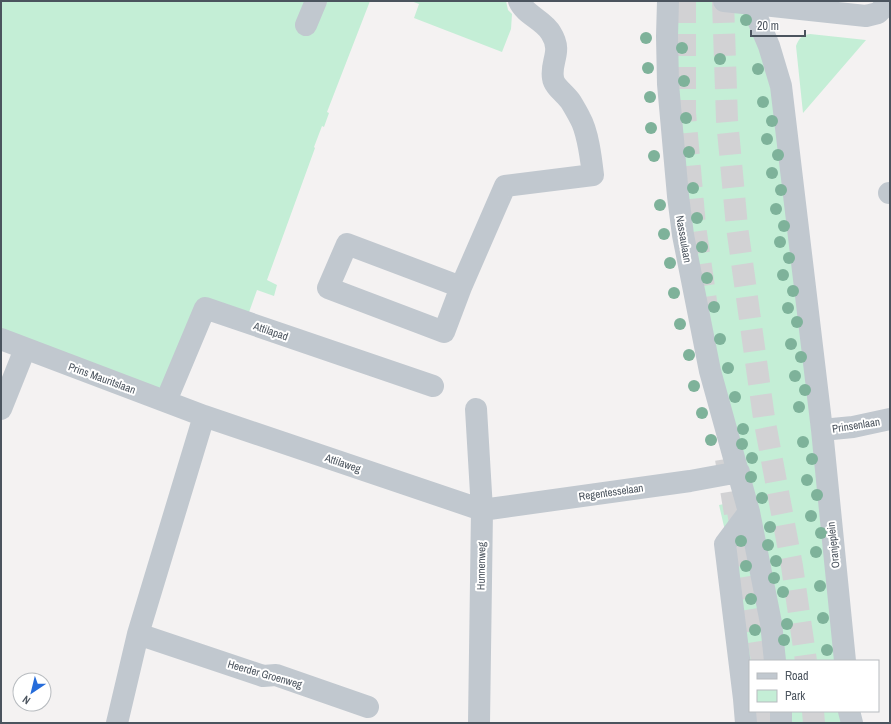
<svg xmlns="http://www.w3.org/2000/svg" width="891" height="724" viewBox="0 0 891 724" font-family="'Archivo Narrow',sans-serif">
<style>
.green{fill:#c4eed6}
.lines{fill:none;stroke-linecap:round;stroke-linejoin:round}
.highway-tunnel{stroke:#d2d2d4;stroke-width:22;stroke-dasharray:22 11;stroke-linecap:butt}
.minor{stroke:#c1c8cf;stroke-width:22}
.tree{fill:#7eb29a}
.labels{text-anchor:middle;stroke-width:4;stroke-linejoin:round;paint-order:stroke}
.street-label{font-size:11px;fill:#4b545e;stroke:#fff}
</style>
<rect width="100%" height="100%" fill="#f4f2f2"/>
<path class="green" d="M1,1H370L327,112L329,113L324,127L322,126L314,147L315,148L267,280L277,285L274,296L257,290L248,315L203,301L166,392L1,331Z
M411,1H506L508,10L512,14L511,29L502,52L414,18L419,4Z
M675,1H744L773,82L837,661H750V711H843L845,723H751L730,552L719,505L750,499L698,292L683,187Z
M810,34L866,40L803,113L796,46C799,38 802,35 810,34Z"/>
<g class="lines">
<path class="highway-tunnel" d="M685,1V113L695,226L707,308
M723,1L727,120L737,227L764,418L792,566L806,661
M726,459L737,526
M738,511L762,661
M764,711L765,723
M813,711L814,723"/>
<path class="minor" d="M668,1L667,36L668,84L678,196L683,235L710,371L749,512L771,623L775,661
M724,1L866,16L878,13L890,1
M750,1L769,46L781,86L822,430L845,661
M306,25L316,1
M889,193H890
M461,287L444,332L328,288L347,244L461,287L505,186L593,175C591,158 588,132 580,118C577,112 574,107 571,102C566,94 554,87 553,78C550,61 563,52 551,33C544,20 525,15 519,1
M1,339L204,416L482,510L690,481L739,472
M166,401L205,308L433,386
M1,409L25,349
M476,409L482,510L479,723
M822,430L853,427L890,419
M138,634L263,676L276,675L368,707
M781,711V723
M849,711L852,723
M117,723L138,634L204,416
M746,723L744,699L725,544L749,512"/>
</g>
<g class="tree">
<circle cx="746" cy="20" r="6"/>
<circle cx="646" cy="38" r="6"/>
<circle cx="682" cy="48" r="6"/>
<circle cx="720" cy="59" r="6"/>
<circle cx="648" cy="68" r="6"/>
<circle cx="758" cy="69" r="6"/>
<circle cx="684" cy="81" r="6"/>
<circle cx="650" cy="97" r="6"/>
<circle cx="763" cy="102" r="6"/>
<circle cx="686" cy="118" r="6"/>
<circle cx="772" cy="121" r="6"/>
<circle cx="651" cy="128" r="6"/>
<circle cx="767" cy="139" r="6"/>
<circle cx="689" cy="152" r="6"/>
<circle cx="778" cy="155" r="6"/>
<circle cx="654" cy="156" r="6"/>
<circle cx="772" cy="173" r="6"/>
<circle cx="693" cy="188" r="6"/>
<circle cx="781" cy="190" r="6"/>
<circle cx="660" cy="205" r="6"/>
<circle cx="776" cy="209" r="6"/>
<circle cx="697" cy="218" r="6"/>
<circle cx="784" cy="226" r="6"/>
<circle cx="664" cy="234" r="6"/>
<circle cx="780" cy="242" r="6"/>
<circle cx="702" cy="247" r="6"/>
<circle cx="789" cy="258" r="6"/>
<circle cx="670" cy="263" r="6"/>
<circle cx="783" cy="275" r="6"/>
<circle cx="707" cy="278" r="6"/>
<circle cx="793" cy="291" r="6"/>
<circle cx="674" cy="293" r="6"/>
<circle cx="714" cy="307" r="6"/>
<circle cx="788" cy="308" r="6"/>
<circle cx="797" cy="322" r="6"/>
<circle cx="680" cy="324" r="6"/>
<circle cx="720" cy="339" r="6"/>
<circle cx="791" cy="344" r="6"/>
<circle cx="689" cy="355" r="6"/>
<circle cx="801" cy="357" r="6"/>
<circle cx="728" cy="368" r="6"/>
<circle cx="795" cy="376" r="6"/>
<circle cx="694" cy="386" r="6"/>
<circle cx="805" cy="390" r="6"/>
<circle cx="735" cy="397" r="6"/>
<circle cx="799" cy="407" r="6"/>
<circle cx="702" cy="413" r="6"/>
<circle cx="743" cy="429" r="6"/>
<circle cx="711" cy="440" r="6"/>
<circle cx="803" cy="442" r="6"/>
<circle cx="742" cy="444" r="6"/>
<circle cx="752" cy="458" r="6"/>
<circle cx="812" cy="459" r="6"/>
<circle cx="751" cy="477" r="6"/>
<circle cx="807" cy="480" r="6"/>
<circle cx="817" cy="495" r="6"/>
<circle cx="762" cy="498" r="6"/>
<circle cx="811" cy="516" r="6"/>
<circle cx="770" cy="527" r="6"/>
<circle cx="821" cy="533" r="6"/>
<circle cx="741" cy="541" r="6"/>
<circle cx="768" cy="545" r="6"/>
<circle cx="816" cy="552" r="6"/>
<circle cx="776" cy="561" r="6"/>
<circle cx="746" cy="566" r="6"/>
<circle cx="774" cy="578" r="6"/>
<circle cx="820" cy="586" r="6"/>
<circle cx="783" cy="592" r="6"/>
<circle cx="751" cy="599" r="6"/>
<circle cx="823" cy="618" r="6"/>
<circle cx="787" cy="624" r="6"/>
<circle cx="755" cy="630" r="6"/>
<circle cx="784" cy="640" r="6"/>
<circle cx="827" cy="650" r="6"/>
</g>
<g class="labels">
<g class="street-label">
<text transform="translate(684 239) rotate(80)" y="4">Nassaulaan</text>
<text transform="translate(271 331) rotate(19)" y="4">Attilapad</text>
<text transform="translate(102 378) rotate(20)" y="4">Prins Mauritslaan</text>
<text transform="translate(856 425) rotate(-9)" y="4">Prinsenlaan</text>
<text transform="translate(343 463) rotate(19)" y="4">Attilaweg</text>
<text transform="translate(611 492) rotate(-8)" y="4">Regentesselaan</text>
<text transform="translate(833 545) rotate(-96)" y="4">Oranjeplein</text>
<text transform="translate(481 566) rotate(-89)" y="4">Hunnenweg</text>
<text transform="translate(265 674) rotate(16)" y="4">Heerder Groenweg</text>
</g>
</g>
<rect width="891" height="724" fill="none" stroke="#4b545e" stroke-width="4"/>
<rect x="749" y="660" width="130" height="52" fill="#ffffff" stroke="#b7bbbf"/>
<rect x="757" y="673" width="20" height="6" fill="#c1c8cf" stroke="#b7bbbf"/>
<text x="785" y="680" font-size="12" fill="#4b545e">Road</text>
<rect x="757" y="690" width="20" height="12" fill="#c4eed6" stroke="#b7bbbf"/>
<text x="785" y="700" font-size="12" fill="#4b545e">Park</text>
<g transform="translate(32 692) rotate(215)"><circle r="19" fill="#ffffff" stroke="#b7bbbf"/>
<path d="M0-3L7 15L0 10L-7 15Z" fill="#266cda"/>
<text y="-6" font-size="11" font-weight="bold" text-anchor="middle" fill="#4b545e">N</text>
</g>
<path d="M751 30v6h54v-6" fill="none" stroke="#4b545e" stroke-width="2"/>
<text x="757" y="30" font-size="12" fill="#4b545e" stroke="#ffffff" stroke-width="3" paint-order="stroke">20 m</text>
</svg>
